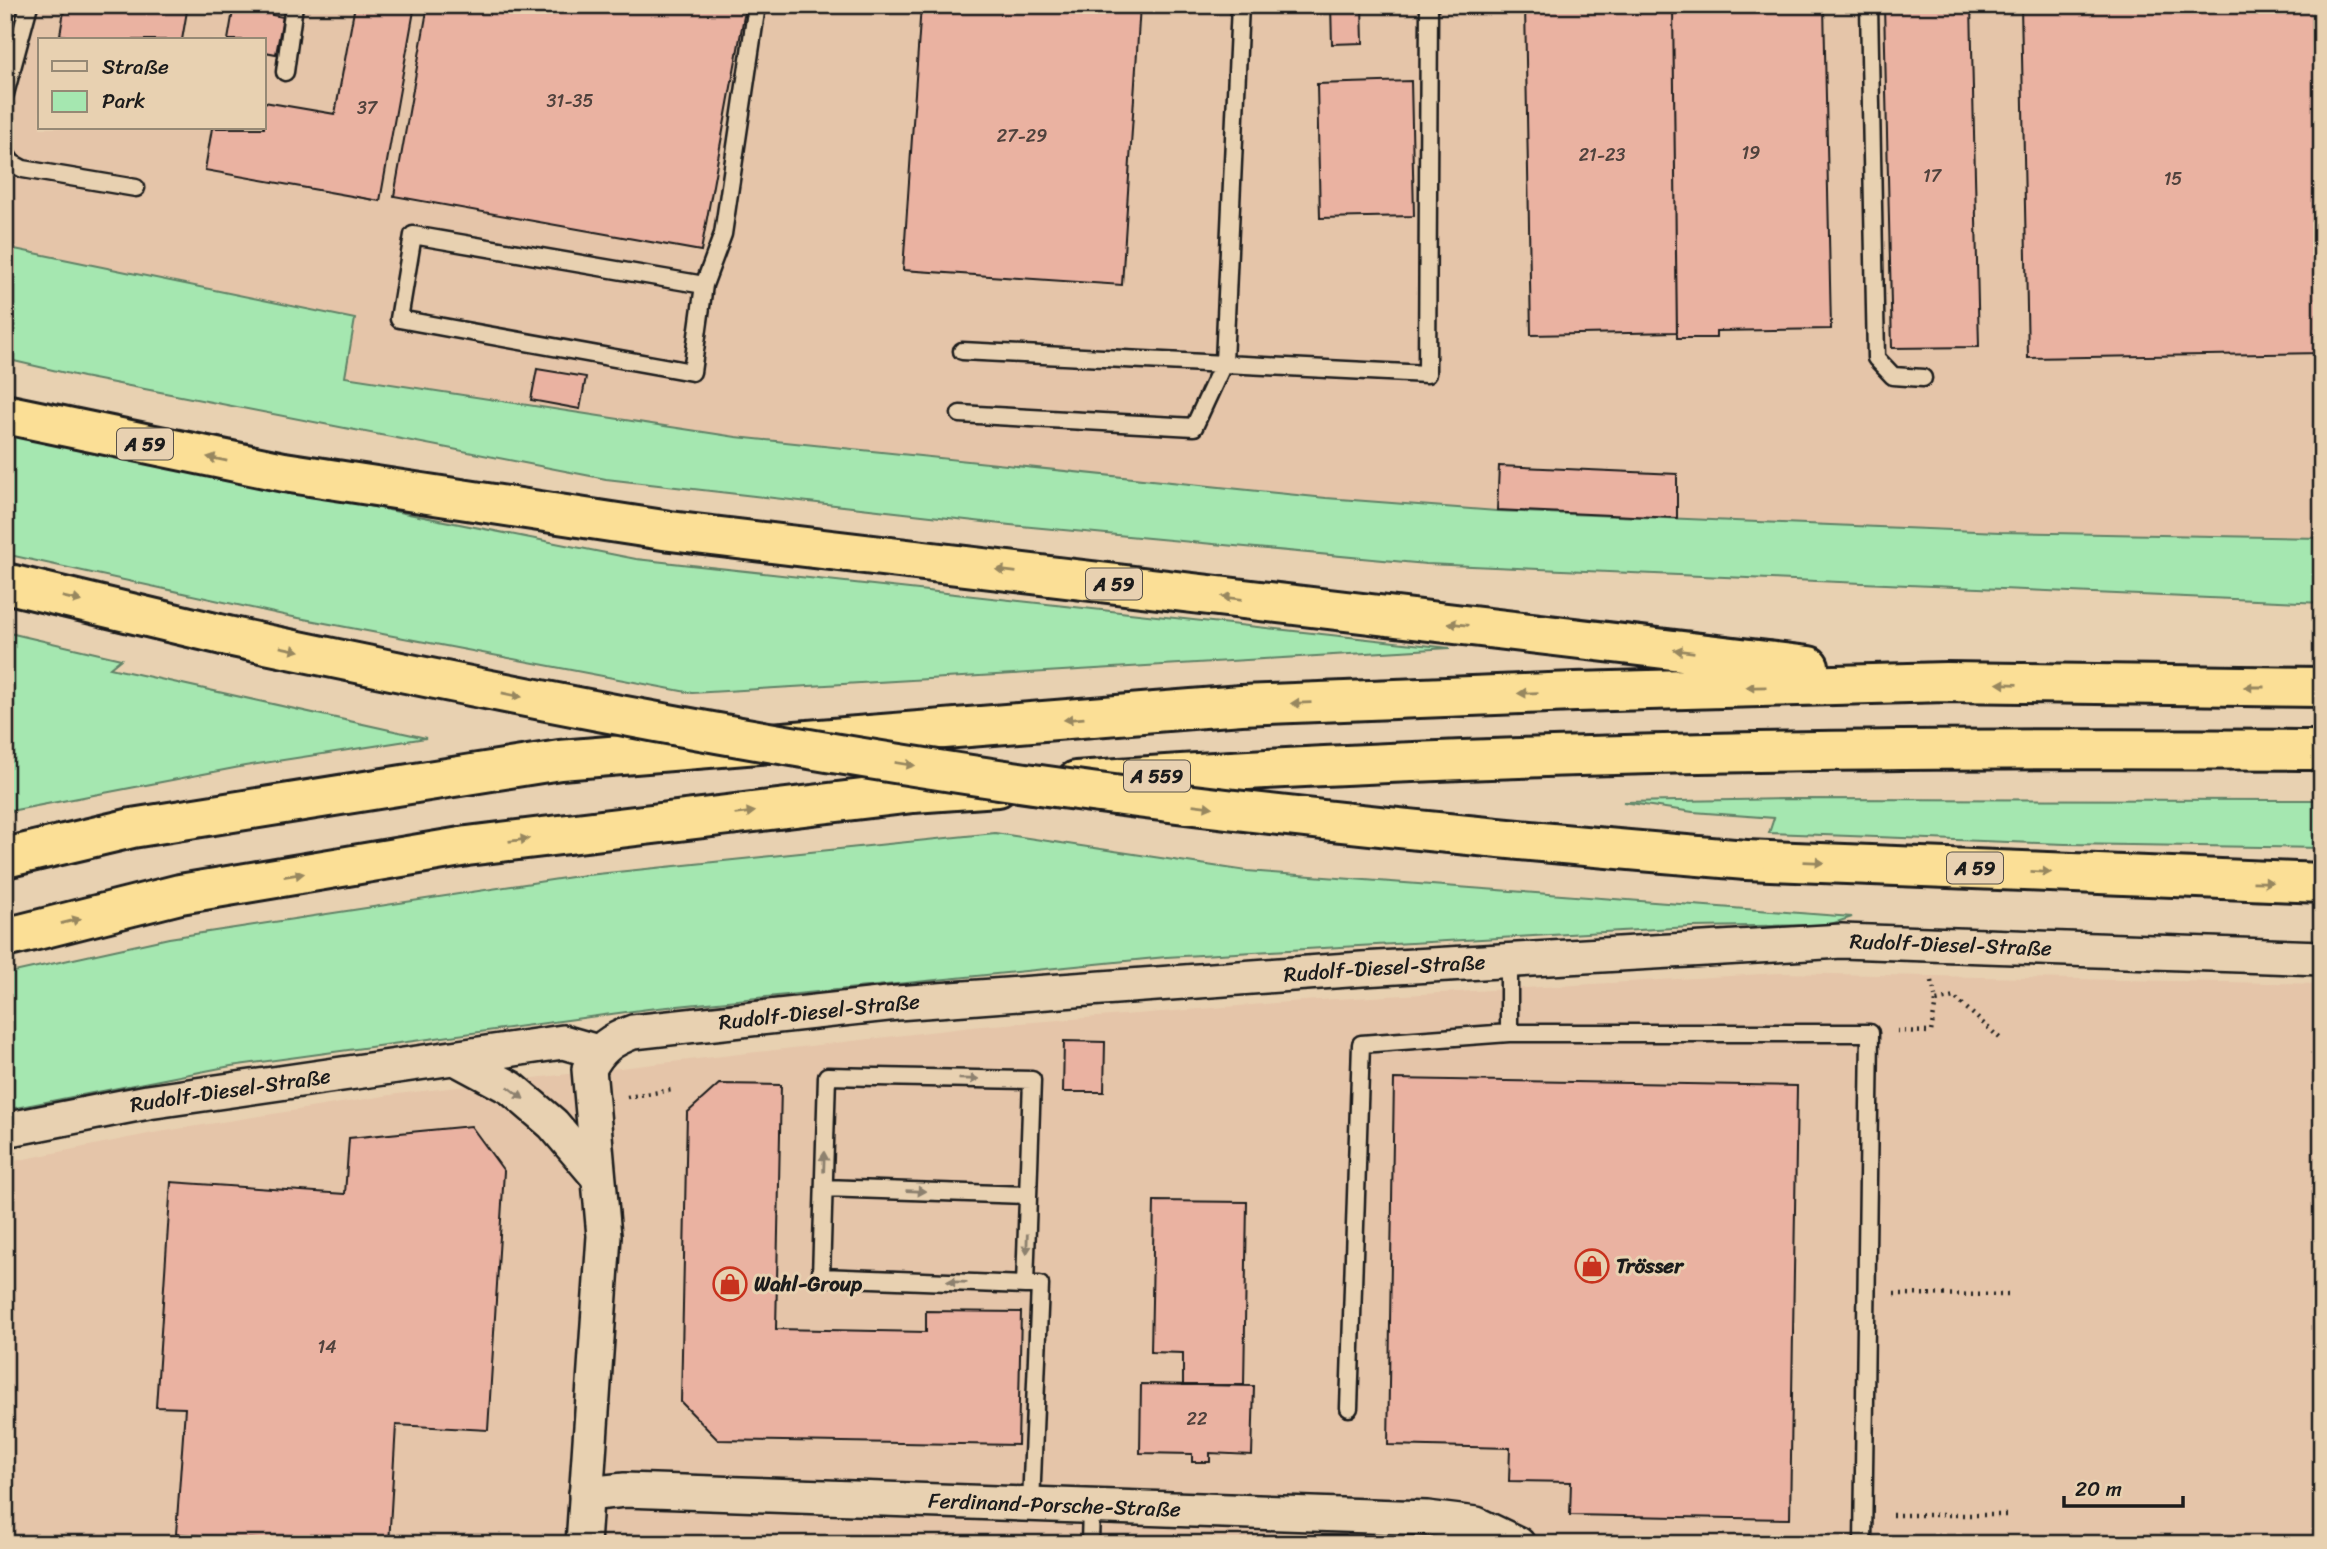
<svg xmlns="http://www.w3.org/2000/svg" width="2327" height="1549" viewBox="0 0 2327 1549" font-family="Sriracha,sans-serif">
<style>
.built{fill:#e5c5a9;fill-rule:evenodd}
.green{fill:#a5e7b0;stroke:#608266;stroke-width:2}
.building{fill:#eab2a1;stroke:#1c1c1c;stroke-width:2}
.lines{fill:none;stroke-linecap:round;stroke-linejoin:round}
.lane-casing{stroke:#1c1c1c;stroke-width:21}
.street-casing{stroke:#1c1c1c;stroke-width:38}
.highway-casing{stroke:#1c1c1c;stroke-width:44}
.path{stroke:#1c1c1c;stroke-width:4.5;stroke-dasharray:2 5;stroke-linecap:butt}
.lane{stroke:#e8d1b1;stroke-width:16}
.street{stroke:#e8d1b1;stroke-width:33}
.highway{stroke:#fbdf96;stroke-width:38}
.highway-bridge-casing{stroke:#1c1c1c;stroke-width:44;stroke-linecap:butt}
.highway-bridge{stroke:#fbdf96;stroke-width:38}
.oneway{fill:#97875f}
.oneway2{fill:#8c806e}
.labels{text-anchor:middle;stroke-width:6;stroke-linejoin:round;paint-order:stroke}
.number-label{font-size:18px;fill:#50423d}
.shield{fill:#e8d1b1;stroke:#595249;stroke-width:2}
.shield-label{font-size:19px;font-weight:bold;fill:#1c1c1c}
.street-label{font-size:21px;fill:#1c1c1c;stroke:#e8d1b1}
.poi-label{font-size:21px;font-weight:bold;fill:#1c1c1c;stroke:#e8d1b1;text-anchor:start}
</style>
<rect width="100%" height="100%" fill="#e8d1b1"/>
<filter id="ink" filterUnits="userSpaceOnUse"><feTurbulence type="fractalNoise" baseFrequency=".0143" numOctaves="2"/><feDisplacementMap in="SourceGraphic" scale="14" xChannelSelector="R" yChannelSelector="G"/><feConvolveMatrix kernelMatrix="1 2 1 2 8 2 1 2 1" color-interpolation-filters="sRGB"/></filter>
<g filter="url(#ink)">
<path class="built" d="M5,5H2322V538L2000,532L1497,511L1326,498L736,437L344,377L355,320L5,247ZM40,40H264V128H40Z
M1780,973L2322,984V1544H5V1163L153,1133L397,1094L981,1026L1302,1001Z"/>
<path class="green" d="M5,247L355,319L345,377L736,437L1326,498L1497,511L2000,532L2322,538V603L1426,564L1010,525L606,479L83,377L5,359Z
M5,434L636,559L1450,648L692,693L288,616L5,554Z
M5,632L121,659L110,668L426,738L245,766L5,812Z
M1788,799L2322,800V848L2065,844L1769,833L1774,818L1693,812L1623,802Z
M995,833L1247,871L1852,917L1828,925L1691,927L1166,957L648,1009L231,1066L5,1110V974L169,938L578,876Z"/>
<path class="building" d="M65,5H188L182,40H90L60,35Z
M234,5H273L272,15L283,17L276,54L265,52L264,58V40H228Z
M355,5H415L380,201L205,170L212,128H264V102L335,114Z
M428,5H746L701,251L394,196Z
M921,5H1140L1122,285L903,270Z
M1331,5H1362L1363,43L1332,44Z
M1525,5H1673L1677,332L1531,335Z
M1824,5L1831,329L1716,331V338H1677L1673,7Z
M1884,5H1971L1979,347L1892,348Z
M2021,5H2322V353L2028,358Z
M1411,81L1414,216L1320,218L1317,84Z
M537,369L586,377L580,409L531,400Z
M1499,466L1677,474V518L1497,510Z
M1064,1041L1105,1042L1104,1092H1063Z
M1394,1079L1797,1086L1790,1519L1570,1515L1571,1482L1509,1481L1510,1448L1388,1445Z
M719,1084L781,1085L776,1329L926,1332V1311L1021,1312L1018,1445L718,1440L681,1402L687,1113Z
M471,1126L504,1171L488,1430L396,1425L389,1544H315L176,1534L185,1408L156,1407L171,1182L345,1194L349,1138Z
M1154,1201L1247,1202L1244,1385H1183V1353L1151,1352Z
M1141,1384L1254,1386L1252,1455L1210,1453V1462H1192V1454L1140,1453Z"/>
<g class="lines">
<defs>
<path id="lane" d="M1869,5L1876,358L1893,376L1923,378
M285,72L294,5
M5,94L29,5
M5,153L12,163L23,169L136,188
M413,235L704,285L692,372L399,319Z
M704,285L723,234L757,5
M962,351L1427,374L1429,5
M960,414L1194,427L1224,362L1240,5
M1509,960V1033H1870L1863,1544
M824,1188L1028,1195
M1025,1285L1032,1080L827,1076L821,1277L1025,1285H1040L1031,1504
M1349,1408L1361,1044L1509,1033
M1090,1544L1091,1506"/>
<g id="street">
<path d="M457,1059L511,1088L553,1124L598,1177"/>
<path id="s1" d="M5,1130L148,1102L563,1042L598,1052"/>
<path id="s2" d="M586,1494L625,1490L1427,1518L1476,1524L1518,1544"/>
<path id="s3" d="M583,1544L604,1236L589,1069C600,1048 611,1040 633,1032L897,1003L1362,969L1842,941L2322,958"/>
</g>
<path id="highway" d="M5,414L284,472L670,531L1809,666
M5,583L223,635
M1076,781C1490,751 1907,747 2322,750
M5,858L132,828L560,760L1241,705L1575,692L1946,682L2322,687
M1746,860L2322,883
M5,938L180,894L467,846L913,793L998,787"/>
</defs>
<use href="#lane" class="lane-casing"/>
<use href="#street" class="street-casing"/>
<use href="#highway" class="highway-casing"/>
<path class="path" d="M1932,981L1936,1001L1954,997L2003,1041
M1897,1031L1931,1032L1936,1001
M627,1097L672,1090
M1894,1294L2009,1295
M1892,1515H2007"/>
<use href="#lane" class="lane"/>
<use href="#street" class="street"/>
<use href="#highway" class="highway"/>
<defs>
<path id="highway-bridge" d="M223,635C511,696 799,753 1091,792C1309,821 1527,842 1746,860"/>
</defs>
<use href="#highway-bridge" class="highway-bridge-casing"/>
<use href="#highway-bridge" class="highway-bridge"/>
</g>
<defs><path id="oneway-solid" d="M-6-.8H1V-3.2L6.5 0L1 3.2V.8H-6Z" transform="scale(1.75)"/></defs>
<g class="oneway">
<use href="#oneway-solid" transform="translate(217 459) rotate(-169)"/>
<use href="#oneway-solid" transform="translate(1006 571) rotate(-173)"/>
<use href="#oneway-solid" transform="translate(1232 598) rotate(-173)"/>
<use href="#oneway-solid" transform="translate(72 599) rotate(13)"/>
<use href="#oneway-solid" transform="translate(1458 624) rotate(-173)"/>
<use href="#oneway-solid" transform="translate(290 649) rotate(12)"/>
<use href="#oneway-solid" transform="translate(1684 651) rotate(-173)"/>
<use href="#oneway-solid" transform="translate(2007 684) rotate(-178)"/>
<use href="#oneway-solid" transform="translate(1756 687) rotate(179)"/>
<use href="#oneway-solid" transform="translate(2254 687) rotate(-180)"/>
<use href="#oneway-solid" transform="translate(1528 693) rotate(178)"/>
<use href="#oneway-solid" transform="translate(512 695) rotate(11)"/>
<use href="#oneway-solid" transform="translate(1301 703) rotate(178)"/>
<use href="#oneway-solid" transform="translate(1074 719) rotate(175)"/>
<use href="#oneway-solid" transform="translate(905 764) rotate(9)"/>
<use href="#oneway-solid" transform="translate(1203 806) rotate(7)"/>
<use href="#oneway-solid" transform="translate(745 813) rotate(-7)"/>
<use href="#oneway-solid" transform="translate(519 840) rotate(-7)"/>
<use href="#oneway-solid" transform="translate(1814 862) rotate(2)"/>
<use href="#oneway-solid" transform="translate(2041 872) rotate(3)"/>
<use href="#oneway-solid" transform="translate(294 875) rotate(-9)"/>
<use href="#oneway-solid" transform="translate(2263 882) rotate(1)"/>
<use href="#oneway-solid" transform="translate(71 921) rotate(-14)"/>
</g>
<g class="oneway2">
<use href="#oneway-solid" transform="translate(969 1079) rotate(1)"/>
<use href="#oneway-solid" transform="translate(516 1093) rotate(38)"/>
<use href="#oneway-solid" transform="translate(824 1162) rotate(-88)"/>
<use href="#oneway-solid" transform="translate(916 1191) rotate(2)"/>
<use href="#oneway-solid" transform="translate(1027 1244) rotate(92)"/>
<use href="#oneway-solid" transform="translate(957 1282) rotate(-178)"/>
</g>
</g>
<defs>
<symbol id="shop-ring" viewBox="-11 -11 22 22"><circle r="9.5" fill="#e8d1b1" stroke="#c8321e" stroke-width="1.5"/><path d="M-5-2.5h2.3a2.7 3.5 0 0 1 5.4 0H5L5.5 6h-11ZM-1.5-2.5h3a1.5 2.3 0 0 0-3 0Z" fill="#c8321e"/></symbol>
</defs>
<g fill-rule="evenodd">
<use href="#shop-ring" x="1573" y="1247" width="38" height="38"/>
<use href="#shop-ring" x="711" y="1265" width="38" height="38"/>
</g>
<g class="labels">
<g class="number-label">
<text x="570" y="107">31-35</text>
<text x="367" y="114">37</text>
<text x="1022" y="142">27-29</text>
<text x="1751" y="159">19</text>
<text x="1602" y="161">21-23</text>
<text x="1932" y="182">17</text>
<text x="2173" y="185">15</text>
<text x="327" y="1353">14</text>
<text x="1197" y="1425">22</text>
</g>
<g class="shield">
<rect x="117" y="428.5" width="56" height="31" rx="5"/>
<rect x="1086" y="568.5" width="56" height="31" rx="5"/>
<rect x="1124" y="760.5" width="66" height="31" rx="5"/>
<rect x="1947" y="852.5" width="56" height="31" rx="5"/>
</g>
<g class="shield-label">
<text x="145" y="451">A 59</text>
<text x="1114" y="591">A 59</text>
<text x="1157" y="783">A 559</text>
<text x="1975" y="875">A 59</text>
</g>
<g class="street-label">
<text dy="7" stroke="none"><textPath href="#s3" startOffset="1857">Rudolf-Diesel-Straße</textPath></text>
<text dy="7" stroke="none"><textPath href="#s3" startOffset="1290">Rudolf-Diesel-Straße</textPath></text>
<text dy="7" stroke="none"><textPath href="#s3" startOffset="723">Rudolf-Diesel-Straße</textPath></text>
<text dy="7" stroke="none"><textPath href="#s1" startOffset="229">Rudolf-Diesel-Straße</textPath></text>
<text dy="7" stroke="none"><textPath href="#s2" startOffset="469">Ferdinand-Porsche-Straße</textPath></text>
</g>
<g class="poi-label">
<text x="1616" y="1273">Trösser</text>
<text x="754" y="1291">Wahl-Group</text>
</g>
</g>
<rect width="2327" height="1549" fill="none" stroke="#e8d1b1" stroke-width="28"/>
<rect x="14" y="14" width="2299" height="1521" fill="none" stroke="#1c1c1c" stroke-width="2.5" filter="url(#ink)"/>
<rect x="38" y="38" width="228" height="91" fill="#e8d1b1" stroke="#968975" stroke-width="2"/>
<rect x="52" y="61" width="35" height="10" fill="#e8d1b1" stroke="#968975" stroke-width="2"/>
<text x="102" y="74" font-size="21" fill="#1c1c1c">Straße</text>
<rect x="52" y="91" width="35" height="21" fill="#a5e7b0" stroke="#968975" stroke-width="2"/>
<text x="102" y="108" font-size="21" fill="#1c1c1c">Park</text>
<path d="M2064 1496v10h119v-10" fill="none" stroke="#1c1c1c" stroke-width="3.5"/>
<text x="2075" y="1496" font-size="21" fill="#1c1c1c" stroke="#e8d1b1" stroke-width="5" paint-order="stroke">20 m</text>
</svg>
